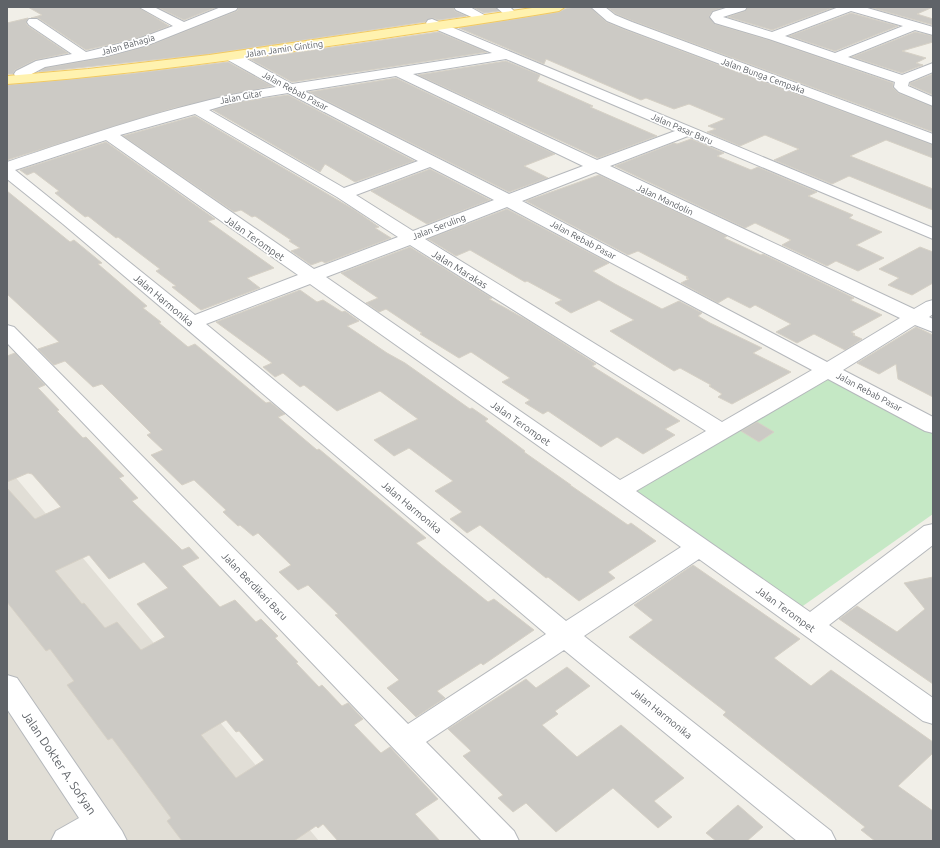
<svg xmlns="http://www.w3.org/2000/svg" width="940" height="848" viewBox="0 0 940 848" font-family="Ubuntu,sans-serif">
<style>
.education{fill:#e1ded6}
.green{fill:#c5e8c5}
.building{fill:#cccac5;stroke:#d6d1c6;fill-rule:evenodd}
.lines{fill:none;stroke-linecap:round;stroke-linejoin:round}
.minor-casing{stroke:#b5b8bc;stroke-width:2}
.major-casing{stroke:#f2c960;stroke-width:2}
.minor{fill:#fff;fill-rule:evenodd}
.major{fill:#fff2af;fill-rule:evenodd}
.labels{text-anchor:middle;stroke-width:3.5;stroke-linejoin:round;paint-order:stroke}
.far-street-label{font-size:9px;fill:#5f6368;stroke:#fff}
.street-label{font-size:10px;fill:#5f6368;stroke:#fff}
.near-street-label{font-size:12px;fill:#5f6368;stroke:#fff}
</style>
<rect width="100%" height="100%" fill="#f1efe8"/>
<path class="education" d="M7,467L319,841H7Z"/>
<path class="green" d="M826,374L933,433V514L800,608L635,492Z"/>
<path class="building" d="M28,7H138L169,26L138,38L86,50L38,18H31L42,15Z
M157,7H217L184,20Z
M239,7H453L455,11L466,16L439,20L432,18L425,22L209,54L39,72L45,68L107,57L148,46L237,11Z
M473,7H495L499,11L484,13Z
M575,7H590L606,22L623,29L933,145V158L886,140L850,156L933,189V210L849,176L832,184L774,160L799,149L765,135L740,146L707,132L716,129L708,126L725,119L689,104L674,109L646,98L641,100L546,59L544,64L459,28L559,12L565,9Z
M607,7H724L713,11L709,16L715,24L769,40L893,83V88L898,93L933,107V132L633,21L616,14Z
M748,7H835L772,30L728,17L745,11Z
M869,7H933L917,14L933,19V25Z
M851,13L898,26L835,51L789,36Z
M28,18L26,23L28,26L68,53L35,60L15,70L13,74H7V23Z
M438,32L487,52L292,82L250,59Z
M915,32L933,36V42L902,51L926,58L916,63L923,65L902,73L852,57Z
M506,61L540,75L537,81L593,106L590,107L657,136L598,158L418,75Z
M228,62L272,86L174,108L7,160V85L128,74Z
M933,74V95L910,85V83Z
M396,78L555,154L524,166L548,178L509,192L309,92Z
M288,95L414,161L355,182L325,164L320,172L213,110L239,102Z
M195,116L353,209L379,227L375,228L391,238L325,263L322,261L311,265L291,251L300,248L289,241L291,240L255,216L252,217L241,210L234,212L123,136Z
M691,139L724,153L717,156L751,170L758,167L817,192L808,196L853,215L849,218L882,232L856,245L884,258L858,271L836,261L827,266L782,245L791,240L755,223L745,228L615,166L674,143L677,144Z
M106,142L215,219L208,221L274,268L247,278L260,288L201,310L172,287L176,286L156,271L160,269L118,237L116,238L88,216L85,217L55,193L59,191L34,172L27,175L20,170Z
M430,169L490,200L427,224L371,191Z
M599,175L727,236L724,238L761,255L763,254L854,298L850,300L882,315L851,332L855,334L853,335L862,339L845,350L814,334L797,343L776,332L791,324L755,305L750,308L728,297L718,303L681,283L689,279L686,278L688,277L638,251L628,255L526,201Z
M7,191L70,242L74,240L102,263L98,264L147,306L143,308L161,322L159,323L188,347L195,344L266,403L270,402L285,414L278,417L317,450L319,449L426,538L416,543L441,564L488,602L494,599L534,630L483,665L481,663L437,691L445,698L416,717L387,688L399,680L335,615L338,614L308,585L298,590L279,572L291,565L258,533L253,536L240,525L238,526L223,512L226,510L194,480L182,485L151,455L163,450L147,435L151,433L102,384L93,387L65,361L54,365L38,349L59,342L7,294Z
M507,209L609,263L593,271L615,284L662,309L679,301L702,313L698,316L710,323L762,348L753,353L791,372L732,404L718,397L722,394L709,386L711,385L680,368L674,371L610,331L634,320L599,300L571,313L555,303L562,300L527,281L525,282L470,250L456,256L428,239Z
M410,247L492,298L489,299L527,320L596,364L592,366L680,421L665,429L675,435L643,454L617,437L601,447L548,411L543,414L525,403L530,400L502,382L510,378L471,352L459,358L420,334L422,333L386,309L379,312L366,303L378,298L341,273Z
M920,247L933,252V283L912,295L888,285L899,278L879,269Z
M300,290L317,302L323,300L342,312L345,311L359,321L347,326L387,353L405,363L470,409L472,408L488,419L485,421L525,451L524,452L571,485H570L628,525L631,523L656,541L608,572L615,578L579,601L548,577L546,578L480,525L467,533L450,519L462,512L435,491L453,481L409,448L394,456L374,440L418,419L380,391L337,411L304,385L300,387L283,373L275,377L263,367L272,363L216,322Z
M916,327L933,335V397L898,379L896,364L879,374L857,363Z
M15,353L45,385L38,388L59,410L57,411L83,438L86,437L124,476L119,478L138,498L132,501L182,550L189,547L199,558L182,566L220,607L235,600L256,622L261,619L278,636L275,638L298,662L296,663L319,687L322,685L342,706L348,703L363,719L354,725L381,753L390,747L438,799L415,814L440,841H338L323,824L318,828L316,826L294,841H182L167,821L171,818L141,777L112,738L108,740L67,685L74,681L50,649L46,651L7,602V488L35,519L61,507L32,474L28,473L7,482V356ZM89,555L109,579L144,562L168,588L137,604L165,637L141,650L117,622L105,628L84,603L82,604L55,571ZM226,720L236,732L239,731L264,760L236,778L201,735Z
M757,422L774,432L759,442L741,431Z
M693,565L800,639L774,658L811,686L831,670L933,742V753L898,786L933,811V841H875L861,830L865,827L723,715L726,712L629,637L653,620L634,605Z
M933,577V684L839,619L857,606L897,632L925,609L904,583Z
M567,667L590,686L555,711L558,714L542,725L577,757L621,725L684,778L654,801L672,817L658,828L613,788L556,832L526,803L513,812L498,798L503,795L463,756L471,751L448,729L526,679L536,688Z
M738,805L763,827L747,841H716L706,833Z"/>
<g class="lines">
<defs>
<path id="minor" d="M139,7H154L184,22L221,7H238L236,10L148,45L107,56L45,67L26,77H16L14,74L16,71L36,61L72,54L29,25L27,22L29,19H37L86,52L138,39L173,26Z
M454,7H470L486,16L484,19H476L456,10Z
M496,7H510L515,12L513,15H505Z
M591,7H605L615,15L632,22L933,134V144L624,28L607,21Z
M729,7H747L745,10L723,17L772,32L839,7H864L933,27V35L915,30L848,57L902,75L933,63V72L909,82L908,86L933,97V106L899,92L894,87L895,82L769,39L715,23L710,17L713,12ZM851,11L903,26L835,53L785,36Z
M432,19L933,228V239L688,136L610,166L914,309L926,302L933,300V314L929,317L933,319V332L915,325L843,370L933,417V433L925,431L828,379L636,491L810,612L924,526L933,524V545L829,625L933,698V724L923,721L699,559L584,636L831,831L836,841H797L564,650L426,742L514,831L519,841H482L7,343V325L14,327L408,724L546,634L63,224L7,179V162C95,133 185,101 276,87L226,59L224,56L226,53H236L292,84L492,53L428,26L426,23L428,20ZM506,59L675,131L597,160L413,74ZM396,76L583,166L509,194L304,91ZM288,93L418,161L344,188L209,110L239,101ZM195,114L337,197L398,237L314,269L120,135ZM106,140L298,275L195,315L15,170ZM430,167L494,200L413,231L356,195ZM596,172L900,318L827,362L522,201ZM507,207L812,370L722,422L425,239ZM410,245L706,431L620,480L326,277ZM310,284L681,547L566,621L206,324Z
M7,675L17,678L122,831L127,841H51L56,831L79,818L7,709Z"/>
<path id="major" d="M539,7H565L559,11C482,24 405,35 329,46C222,62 115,76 7,84V76L88,69L209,55Z"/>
</defs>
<use href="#minor" class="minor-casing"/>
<use href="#major" class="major-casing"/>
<use href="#minor" class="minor"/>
<use href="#major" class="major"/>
</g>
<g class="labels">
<g class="far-street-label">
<text transform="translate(128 45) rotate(-16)" y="3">Jalan Bahagia</text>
<text transform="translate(284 49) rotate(-8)" y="3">Jalan Jamin Ginting</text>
<text transform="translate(763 76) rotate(20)" y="3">Jalan Bunga Cempaka</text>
<text transform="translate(295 91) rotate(28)" y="3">Jalan Rebab Pasar</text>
<text transform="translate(241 97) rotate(-11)" y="3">Jalan Gitar</text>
<text transform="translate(682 129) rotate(23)" y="3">Jalan Pasar Baru</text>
<text transform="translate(665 200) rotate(25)" y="3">Jalan Mandolin</text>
<text transform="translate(439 227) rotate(-21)" y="3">Jalan Seruling</text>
<text transform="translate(583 240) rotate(28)" y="3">Jalan Rebab Pasar</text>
<text transform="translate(869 392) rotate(28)" y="3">Jalan Rebab Pasar</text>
</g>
<g class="street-label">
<text transform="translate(255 238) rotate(35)" y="4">Jalan Terompet</text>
<text transform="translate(460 269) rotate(32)" y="4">Jalan Marakas</text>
<text transform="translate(164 300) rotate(40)" y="4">Jalan Harmonika</text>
<text transform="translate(521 423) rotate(35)" y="4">Jalan Terompet</text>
<text transform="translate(412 507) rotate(40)" y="4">Jalan Harmonika</text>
<text transform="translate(255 586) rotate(46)" y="4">Jalan Berdikari Baru</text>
<text transform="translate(786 609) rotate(36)" y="4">Jalan Terompet</text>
<text transform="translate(662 713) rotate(39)" y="4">Jalan Harmonika</text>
</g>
<g class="near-street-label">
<text transform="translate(59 763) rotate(56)" y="4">Jalan Dokter A. Sofyan</text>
</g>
</g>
<rect width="940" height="848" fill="none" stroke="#5f6368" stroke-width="16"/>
</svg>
